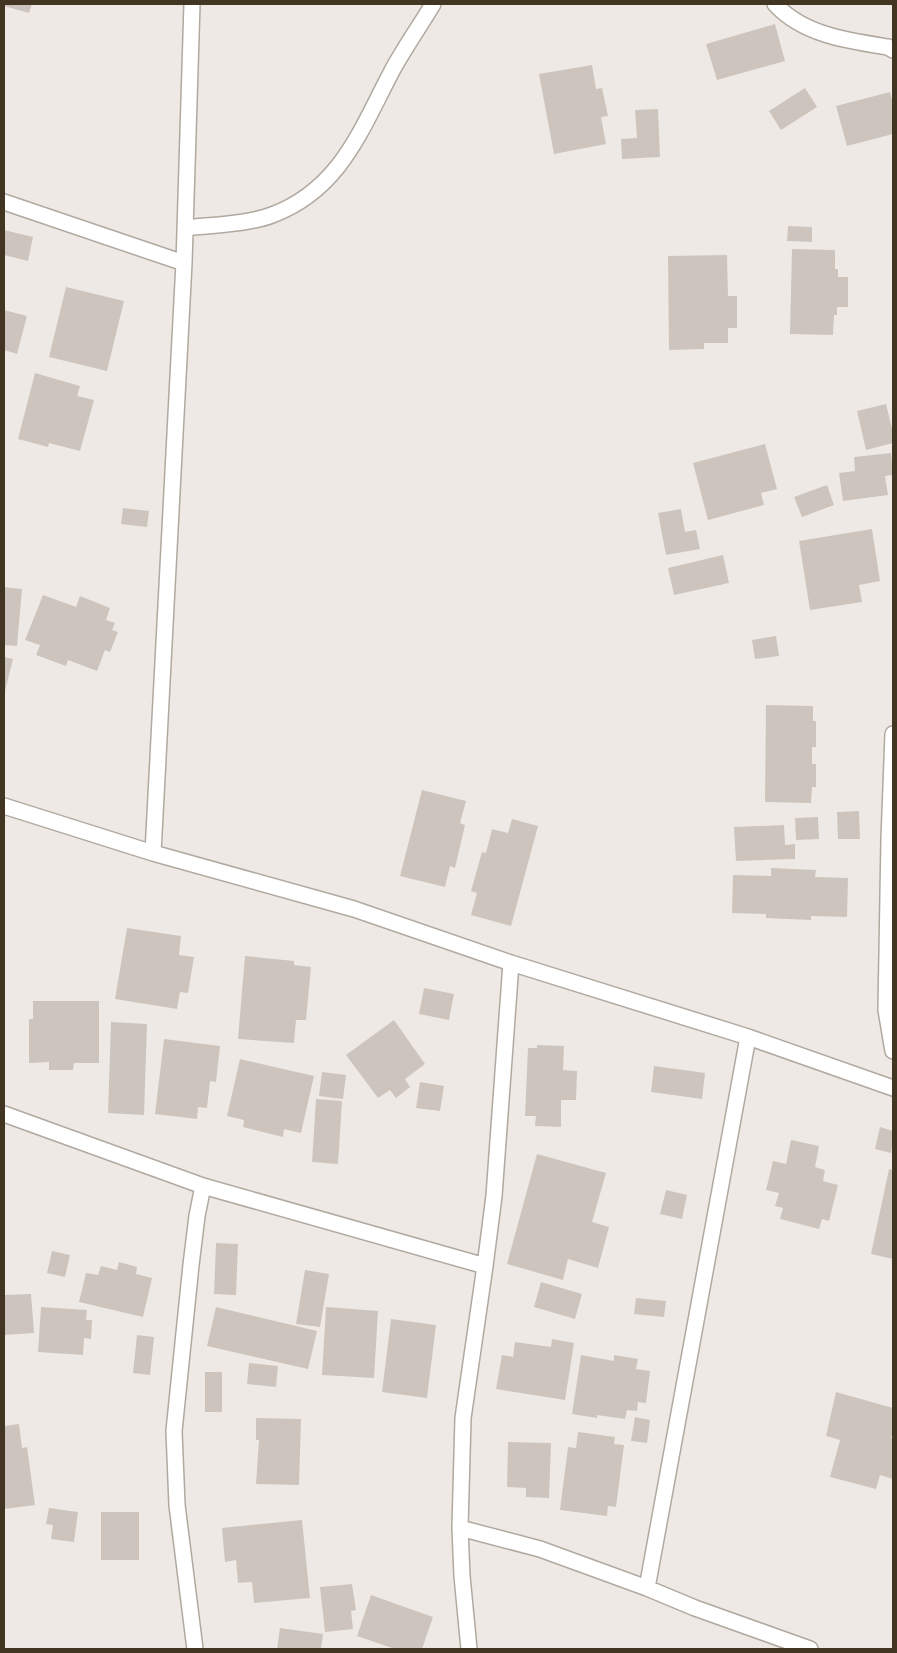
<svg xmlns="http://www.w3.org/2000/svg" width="897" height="1653" viewBox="0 0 897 1653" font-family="'IBM Plex Sans',sans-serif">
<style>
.building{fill:#cdc5bd}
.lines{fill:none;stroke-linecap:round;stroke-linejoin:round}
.minor-casing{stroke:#b1a99f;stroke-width:18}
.minor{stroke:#fff;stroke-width:15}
</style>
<rect width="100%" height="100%" fill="#efe9e5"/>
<path class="building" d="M4,4H32L29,13L4,6Z
M775,24L785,61L717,80L706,44Z
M592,65L596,89L602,88L608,116L601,117L606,144L554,154L539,74Z
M805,88L817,107L781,130L769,111Z
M890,92L893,104V134L847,146L836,106Z
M658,109L660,157L622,159L621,139L637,138L635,110Z
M788,226L812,227V242L787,241Z
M4,230L33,237L28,261L4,255Z
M792,249L835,250V269H838V277H848V307H837V315H834L833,335L790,334Z
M727,255L728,296H737V328H728V343H704V349L669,350L668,256Z
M66,287L124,301L107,371L49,357Z
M4,310L27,316L17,354L4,350Z
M35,373L80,386L77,396L94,400L80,451L49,443L48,447L18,439Z
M886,404L893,433V443L866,450L857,411Z
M765,444L777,489L761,493L764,505L708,520L693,463Z
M891,453L893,475L885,476L888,495L843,501L839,473L855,471L854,457Z
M827,485L834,505L802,517L794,497Z
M123,508L149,511L147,527L121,524Z
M681,509L685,532L696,530L700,549L666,555L658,513Z
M872,529L880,581L859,585L862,602L810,610L799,541Z
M723,555L729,583L674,595L668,568Z
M4,587L22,589L17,646L4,645Z
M43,595L76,607L80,596L110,608L106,620L115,623L112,630L118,632L110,652L105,650L97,671L68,660L66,666L36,655L40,645L25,640Z
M776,636L779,656L755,659L752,640Z
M4,657L13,659L4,695Z
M766,705L813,706V721H816V747H812V764H816V787H812L811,803L765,802Z
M422,790L466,801L460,823L465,825L455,868L450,866L445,887L400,876Z
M859,811L860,839H838L837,812Z
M818,817L819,839L796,840L795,818Z
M512,819L538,826L511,926L471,915L477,893L471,891L482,852L486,853L492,829L508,833Z
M784,825L785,845L795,844V859L736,861L734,827Z
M771,868L816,870L815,877L848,878L847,917L811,916V920L766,918V914L732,913L733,875L771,876Z
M127,928L181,936L179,955L194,957L188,993L180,992L177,1009L115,999Z
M245,956L294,961V965L311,967L306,1020H296L294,1043L238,1039Z
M424,988L454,994L449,1020L419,1014Z
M33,1001H99V1063H74L73,1070H49V1062L29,1063V1019H33Z
M394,1020L425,1064L405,1079L410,1087L396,1098L390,1090L378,1098L346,1055Z
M111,1022L147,1024L144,1115L108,1113Z
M164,1039L220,1046L216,1082L210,1081L207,1108L198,1107L197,1119L155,1114Z
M537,1045L564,1046L563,1070L577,1071L576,1100H561V1127L535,1126L536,1116H525L528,1048H537Z
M240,1059L314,1076L301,1133L284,1129L283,1137L243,1127L244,1120L227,1116Z
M654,1066L705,1073L702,1099L651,1092Z
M322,1072L346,1075L343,1099L319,1096Z
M420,1082L444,1086L440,1111L416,1108Z
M316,1099L342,1101L338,1164L312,1162Z
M880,1127L893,1131V1142L891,1153L875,1149Z
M791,1140L819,1146L815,1167L825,1170L823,1181L838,1185L829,1221L822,1219L819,1229L780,1219L783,1208L775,1206L779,1193L766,1190L773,1161L786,1164Z
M537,1154L606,1173L592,1222L609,1227L598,1268L568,1259L563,1280L507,1264Z
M889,1169L893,1170V1259L871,1254Z
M666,1190L687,1195L682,1219L660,1214Z
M216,1243L238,1244L236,1295L214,1294Z
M52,1251L70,1255L65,1277L47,1273Z
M119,1262L137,1267L136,1274L152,1278L143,1317L79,1302L86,1273L98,1275L101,1266L117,1270Z
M305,1270L329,1274L320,1327L296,1324Z
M541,1282L582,1294L575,1319L534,1307Z
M31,1294L34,1333L4,1335V1295Z
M636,1298L666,1301L664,1317L634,1314Z
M41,1307L87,1310L86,1320H92L91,1339L84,1338L83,1355L38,1352Z
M216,1307L317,1331L308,1369L207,1346Z
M326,1307L378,1311L374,1378L322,1375Z
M391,1319L436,1325L427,1398L382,1392Z
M137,1335L154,1337L150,1375L133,1373Z
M552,1339L574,1343L565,1400L496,1389L502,1355L513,1357L515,1342L551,1347Z
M581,1355L614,1361V1355L638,1359L636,1369L650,1371L646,1403L638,1402L637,1411L627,1410L625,1419L597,1415V1418L572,1414Z
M249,1363L278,1366L276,1387L247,1384Z
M205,1372H222V1412H205Z
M836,1392L893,1408V1435H892L891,1438L893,1439V1479L880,1475L876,1489L830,1477L840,1440L826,1436Z
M635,1417L650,1420L647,1443L631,1441Z
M256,1418L301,1419L299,1485L256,1484L259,1440H256Z
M19,1424L22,1448L27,1447L35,1505L4,1509V1426Z
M578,1432L615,1437L614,1444L624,1445L616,1507L608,1506L607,1516L560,1510L568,1447L576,1448Z
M508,1442L551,1443L549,1498L526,1497V1488L507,1487Z
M49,1508L78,1512L74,1542L51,1539L53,1525L46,1524Z
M101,1512H139V1560H101Z
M302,1520L310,1598L254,1603L252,1582L238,1583L236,1560L225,1562L222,1528Z
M352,1584L356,1610L351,1611L353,1629L325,1632L320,1587Z
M371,1595L433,1617L422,1649H395L357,1636Z
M280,1628L323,1634L321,1649H277Z"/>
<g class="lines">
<defs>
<path id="minor" d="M775,4C803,35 849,41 888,47L893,50
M4,202L184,263
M185,228C211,225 249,224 272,215C341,189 361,129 393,69C405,47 420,26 433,4
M893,734L889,839L886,1010L893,1051
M4,806L153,853L354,909L511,963L748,1037L893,1088
M153,853L184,263L192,4
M4,1114L203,1186
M460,1528L540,1549L647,1588L695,1608L810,1649
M647,1588L748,1037
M195,1649L177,1505L174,1431L191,1265L197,1216L203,1186L485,1266
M469,1649L462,1576L460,1528L463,1418L485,1266L494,1196L511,963"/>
</defs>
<use href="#minor" class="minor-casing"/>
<use href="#minor" class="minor"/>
</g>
<rect width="897" height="1653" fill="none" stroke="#423623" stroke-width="10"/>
</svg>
